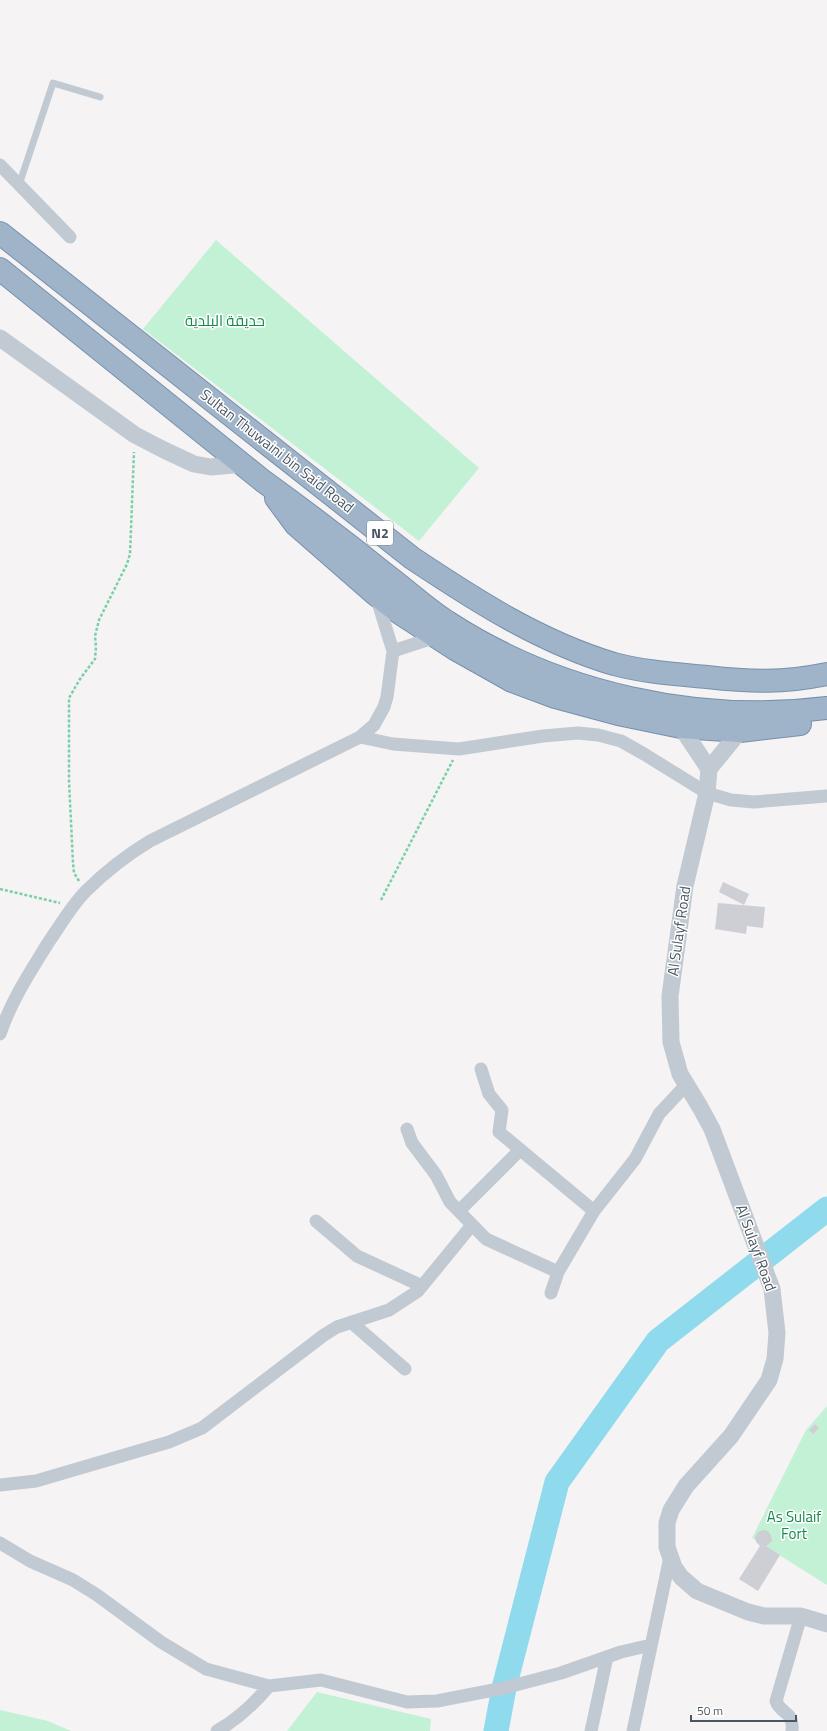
<svg xmlns="http://www.w3.org/2000/svg" width="827" height="1731" viewBox="0 0 827 1731" font-family="'Titillium Web',Cairo,sans-serif">
<style>
.green{fill:#c3f1d5}
.lines{fill:none;stroke-linecap:round;stroke-linejoin:round}
.river{stroke:#90daee;stroke-width:25}
.building{fill:#cdcfd5}
.trunk-casing{stroke:#7690ad;stroke-width:24}
.path{stroke:#7ad0a6;stroke-width:2.5;stroke-dasharray:3 2;stroke-linecap:butt}
.service{stroke:#c1cad2;stroke-width:7}
.minor{stroke:#c1cad2;stroke-width:13}
.tertiary{stroke:#c1cad2;stroke-width:17}
.trunk{stroke:#9fb4c9;stroke-width:22}
.labels{text-anchor:middle;stroke-width:3;stroke-linejoin:round;paint-order:stroke}
.shield{fill:#fff;stroke:#808990;stroke-width:1}
.shield-label{font-size:14px;font-weight:bold;fill:#4a5661}
.park-label{font-size:15px;fill:#17864f;stroke:#fff}
.street-label{font-size:15px;fill:#4a5661;stroke:#fff}
</style>
<rect width="100%" height="100%" fill="#f5f3f3"/>
<path class="green" d="M216,240L479,468L419,541L143,329Z
M827,1406V1585L752,1538L806,1430Z
M317,1692L431,1719L430,1731H287Z
M0,1710L48,1721L71,1731H0Z"/>
<g class="lines">
<path class="river" d="M496,1731L504,1688L557,1482L658,1341L827,1209"/>
</g>
<path class="building" d="M723,882L749,894L744,905L719,892Z
M718,903L765,907L763,928L747,926L746,934L715,929Z
M815,1424L819,1428L813,1434L809,1430Z
M763,1530L768,1531L771,1535L772,1541L766,1546L780,1555L758,1591L739,1579L760,1546L756,1542L755,1537L758,1532Z"/>
<g class="lines">
<defs>
<path id="trunk" d="M0,233L412,558C475,600 540,642 614,664C644,672 676,674 707,677C751,682 783,683 827,674
M0,269L263,481C306,512 348,544 389,577C409,592 428,610 449,623C559,694 698,724 827,708
M276,498L296,525L375,594L401,614L455,649L512,681L555,697L618,714L681,727L740,731L800,724"/>
</defs>
<use href="#trunk" class="trunk-casing"/>
<path class="path" d="M79,881L74,873L73,863L69,781V698L80,679L95,659L96,647L95,636L99,620L127,564L130,554L134,452
M0,889L60,903
M381,900L453,760"/>
<path class="service" d="M19,185L53,83L100,97"/>
<path class="minor" d="M0,165L70,237
M393,651L436,637
M360,737L393,744L459,749L543,736L578,733L598,735L621,741L644,754L707,793L731,800L754,802L827,796
M0,1034C12,999 29,974 48,943C60,926 71,906 86,891C105,872 127,855 150,841L360,737L374,725L384,707L387,697L393,651L376,596
M481,1069L489,1094L502,1110L499,1132L594,1211
M407,1129L412,1143L436,1175L450,1202L486,1239L558,1272
M459,1211L520,1150
M316,1221L357,1256L422,1286
M551,1293L558,1272L594,1211L635,1159L659,1114L686,1085
M351,1322L405,1369
M0,1485L36,1481L169,1442L202,1428L324,1335L337,1327L389,1310L418,1291L472,1225
M0,1543L30,1561L73,1580L97,1595L161,1642L206,1669L269,1686L321,1680L407,1702L437,1701L504,1688L561,1673L621,1652L651,1645
M217,1731C238,1719 254,1704 269,1686
M591,1731L607,1657
M633,1731L670,1557
M792,1731C794,1710 781,1715 776,1701L801,1616"/>
<path class="tertiary" d="M0,338L135,435L164,450L194,464L211,467L244,464
M681,727L709,769
M740,731L709,769L707,793L685,886L670,996L671,1042L680,1074L700,1107L712,1129L772,1289L777,1333L775,1359L769,1380L731,1436L686,1486L671,1510L667,1523V1547L674,1567L681,1577L697,1591L748,1612L764,1616H801L827,1624"/>
<use href="#trunk" class="trunk"/>
</g>
<g class="labels">
<rect class="shield" x="367" y="521" width="26" height="24" rx="3"/>
<g class="shield-label">
<text x="380" y="538">N2</text>
</g>
<g class="park-label">
<text x="225" y="326">حديقة البلدية</text>
<text x="794" y="1522">As Sulaif<tspan x="794" dy="17">Fort</tspan></text>
</g>
<g class="street-label">
<text transform="translate(277 451) rotate(38)" y="5">Sultan Thuwaini bin Said Road</text>
<text transform="translate(679 931) rotate(-82)" y="5">Al Sulayf Road</text>
<text transform="translate(756 1248) rotate(70)" y="5">Al Sulayf Road</text>
</g>
</g>
<path d="M691 1715v6h105v-6" fill="none" stroke="#4a5661" stroke-width="2"/>
<text x="697" y="1715" font-size="12" fill="#4a5661" stroke="#ffffff" stroke-width="3" paint-order="stroke">50 m</text>
</svg>
